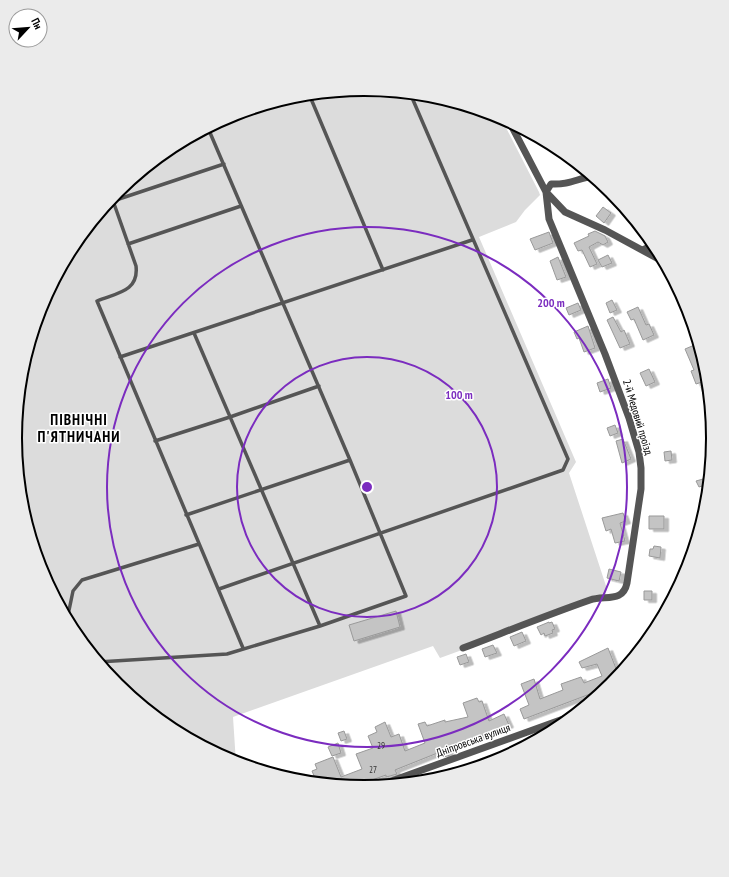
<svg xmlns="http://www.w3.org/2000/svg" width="729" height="877" viewBox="0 0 729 877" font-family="'PT Sans Narrow',sans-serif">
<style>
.green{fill:#dcdcdc}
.building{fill:#c4c4c4;stroke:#999;filter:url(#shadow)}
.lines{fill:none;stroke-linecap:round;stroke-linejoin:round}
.lane{stroke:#555;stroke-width:3.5}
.street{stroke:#555;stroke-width:7}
.ring{fill:none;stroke:#7b2cbf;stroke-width:2}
.labels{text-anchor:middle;stroke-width:3;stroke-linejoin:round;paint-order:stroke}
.number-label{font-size:9px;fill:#313131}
.street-label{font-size:11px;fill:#000;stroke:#fff}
.district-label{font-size:15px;font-weight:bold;letter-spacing:1px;fill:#000;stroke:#fff}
.rim{fill:none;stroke:#000;stroke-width:2}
.centre{fill:#7b2cbf;stroke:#fff;stroke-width:2}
.ring-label{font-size:12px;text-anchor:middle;font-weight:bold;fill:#7b2cbf;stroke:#fff;stroke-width:3;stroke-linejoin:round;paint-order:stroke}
</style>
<defs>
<filter id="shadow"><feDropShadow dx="4.5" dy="2.5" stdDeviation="0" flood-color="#0004"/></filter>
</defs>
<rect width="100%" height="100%" fill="#fff"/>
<path class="green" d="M365,89L433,96L500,116L539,192L540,195L525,210L516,222L479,237L576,462L569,473L607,589L604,598L440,658L433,646L233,717L236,763L170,729L117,685L74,632L42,572L22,506L15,438L22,370L42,305L74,244L118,191L171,148L231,116L297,96Z"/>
<path class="building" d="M603,207L611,213L604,223L596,216Z
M595,231L605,236L608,242L603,245L598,242L589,247L597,264L590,267L582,250L578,251L574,243L589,236L588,234Z
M549,232L553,243L535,250L530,239Z
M608,255L612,263L602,267L598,260Z
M558,257L566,277L557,280L550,261Z
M612,300L617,310L610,313L606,303Z
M578,303L581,310L569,315L566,308Z
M638,307L646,325L649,324L654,335L643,340L634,319L631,320L627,312Z
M613,317L621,332L624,330L630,344L620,348L607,320Z
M588,326L595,348L584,352L579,338L577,339L574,332Z
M697,344L702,355L697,357L705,381L696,384L691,371L694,370L685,349Z
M649,369L655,382L646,386L640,373Z
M608,379L611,388L600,392L597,383Z
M709,384V392L703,394L701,387Z
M615,425L618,433L610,436L607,428Z
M623,439L631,459L622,463L616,441Z
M671,451L672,460L665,461L664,452Z
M710,477L708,498V503L702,486L699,487L696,481Z
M623,513L626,521L620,523L625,541L615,543L611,529L606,531L602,518Z
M649,516H664V529H649Z
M654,546L661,547L660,558L649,556L650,549H653Z
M609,569L621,572L619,581L607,578Z
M644,591H652V600H644Z
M396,611L400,627L354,641L349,625Z
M549,622V623L552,622L555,629L552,630L553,633L545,636L544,633L541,635L537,627Z
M522,632L526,641L514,646L510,637Z
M493,645L497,653L485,657L482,649Z
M608,648L617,671L627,667L611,686L597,692L598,695L592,698L590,694L524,719L520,709L529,705L521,684L534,679L540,699L563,690L561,684L581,677L584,683L602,676L597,664L582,668L579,662Z
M466,654L469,662L460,665L457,657Z
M477,698L479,702L482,701L489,721L504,714L509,725L453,747L448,750L450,755L444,757L442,752L435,754L395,770L397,774L390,776L386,777V775L352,787L317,783L312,771L317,769L315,764L333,757L341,777L362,769L356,754L373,748L368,736L377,732L375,727L385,722L391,737L399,734L405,751L425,743L418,724L425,722L427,726L445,720V722L468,717L463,703Z
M344,731L347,739L341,741L338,733Z
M338,743L341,753L332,756L328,747Z
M453,768L455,774L448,777L446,770Z"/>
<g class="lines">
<path class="lane" d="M309,94L383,270
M112,198L136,266C139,292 116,293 97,301L243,648
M113,201L224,164
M128,244L241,206
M194,333L320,626
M120,357L472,240
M155,441L230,417L319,386
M186,515L350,460
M219,589L563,470L568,459L410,93
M67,620L73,591L82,580L199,544
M98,662L227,654L320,626L406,596L350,460L208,128"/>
<path class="street" d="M546,192L565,212L605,230L664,262
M546,192L551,184C570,185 576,179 593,176
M643,250L655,244
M463,648C505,632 547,615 590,600C605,595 623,603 627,583L641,489V468L639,452L629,418L605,354L549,219L546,192L509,121
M375,787L577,714"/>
</g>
<g class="ring">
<circle cx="367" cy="487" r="130"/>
<circle cx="367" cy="487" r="260"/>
</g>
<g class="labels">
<g class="number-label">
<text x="381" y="749">29</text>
<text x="373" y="773">27</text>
</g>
<g class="street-label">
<text transform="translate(638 417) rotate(73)" y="4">2-й Медовий проїзд</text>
<text transform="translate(473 740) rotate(-20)" y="4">Дніпровська вулиця</text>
</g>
<g class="district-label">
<text x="79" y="425">ПІВНІЧНІ<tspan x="79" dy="17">П'ЯТНИЧАНИ</tspan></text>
</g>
</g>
<path d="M0 0H729V877H0ZM22 438a342 342 0 1 1 684 0a342 342 0 1 1-684 0Z" fill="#ebebeb" fill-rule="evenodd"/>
<path class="rim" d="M22 438a342 342 0 1 1 684 0a342 342 0 1 1-684 0Z"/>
<circle cx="367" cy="487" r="6" class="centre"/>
<g class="ring-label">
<text x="551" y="307">200 m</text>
<text x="459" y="399">100 m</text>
</g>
<g transform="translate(28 28) rotate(64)"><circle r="19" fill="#ffffff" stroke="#999999"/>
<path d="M0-3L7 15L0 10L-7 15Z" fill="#000000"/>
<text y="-6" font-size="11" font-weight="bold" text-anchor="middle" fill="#000000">Пн</text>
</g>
</svg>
